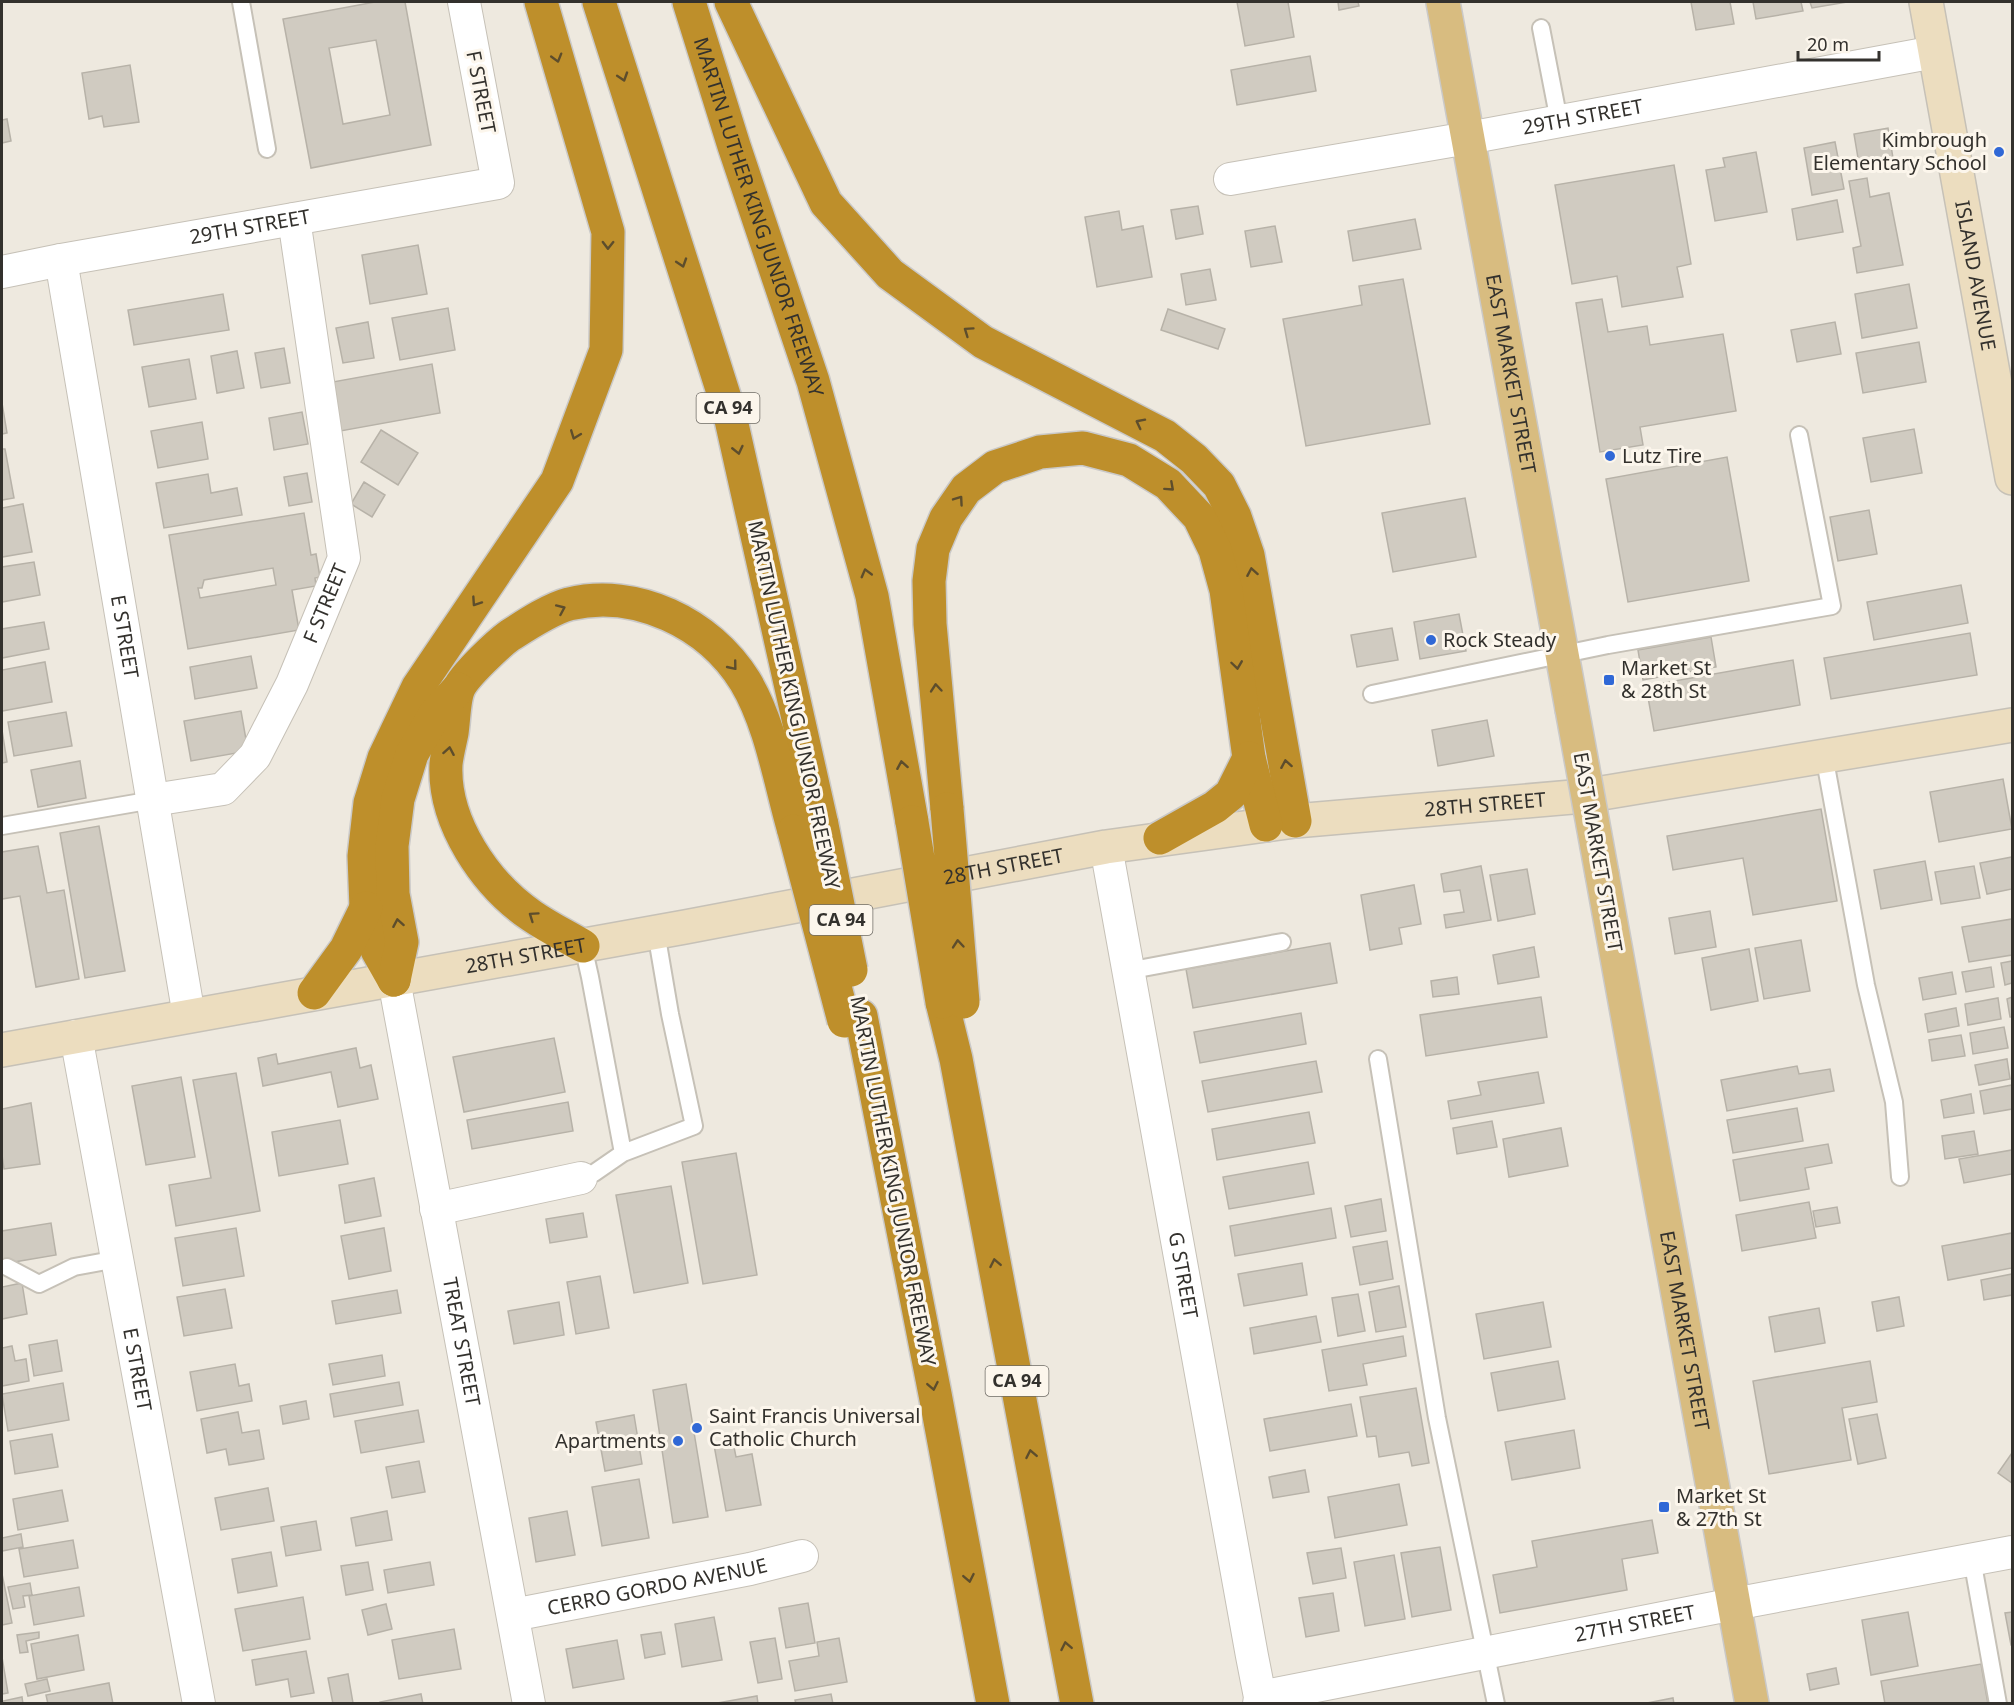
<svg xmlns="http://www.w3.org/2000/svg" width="2014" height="1705" viewBox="0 0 2014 1705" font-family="'Noto Sans',sans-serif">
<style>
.building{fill:#d0cbc1;stroke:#b7b2a8;stroke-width:1.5;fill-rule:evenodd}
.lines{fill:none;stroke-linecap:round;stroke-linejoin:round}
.lane-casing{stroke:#c6c1b7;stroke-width:20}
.street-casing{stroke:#c6c1b7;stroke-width:34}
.secondary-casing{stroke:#c6c1b7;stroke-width:36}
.primary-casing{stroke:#cac9c8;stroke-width:36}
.highway-casing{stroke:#cac9c8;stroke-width:36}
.lane{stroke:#fff;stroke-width:16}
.street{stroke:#fff;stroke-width:32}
.secondary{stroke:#ecddbf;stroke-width:33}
.primary{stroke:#d8bc80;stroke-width:33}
.highway{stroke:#be8f2b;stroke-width:33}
.primary-bridge-casing{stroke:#cac9c8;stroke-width:36;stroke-linecap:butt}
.highway-bridge-casing{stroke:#cac9c8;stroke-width:36;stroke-linecap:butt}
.primary-bridge{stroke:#d8bc80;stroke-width:33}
.highway-bridge{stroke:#be8f2b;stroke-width:33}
.oneway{stroke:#5d4d2c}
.poi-dot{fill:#3068d6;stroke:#fcf6ec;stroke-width:2}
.labels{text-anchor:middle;stroke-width:6;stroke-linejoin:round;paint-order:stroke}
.shield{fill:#fcf6ec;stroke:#6f6c66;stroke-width:1.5}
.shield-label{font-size:18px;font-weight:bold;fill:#33312d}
.street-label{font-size:20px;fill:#33312d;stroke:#fcf6ec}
.poi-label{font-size:20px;fill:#33312d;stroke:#fcf6ec;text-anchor:start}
</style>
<rect width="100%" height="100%" fill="#eee9df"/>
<path class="building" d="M375,2H405L431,145L311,168L283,19ZM376,40L390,115L343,124L329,48Z
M1237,2H1288L1294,37L1245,46Z
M1338,2H1358L1359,6L1339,10Z
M1691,2H1730L1734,24L1696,30Z
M1753,2H1801L1803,11L1756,19Z
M1810,2H1847L1812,8Z
M1310,56L1316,91L1237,105L1231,70Z
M130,65L139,122L104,127L102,116L89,119L82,73Z
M7,119L11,141L2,143V120Z
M1888,128L1894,164L1860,170L1854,134Z
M1835,142L1844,189L1812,195L1804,148Z
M1756,152L1767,212L1715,221L1706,170L1725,167L1723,158Z
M1674,165L1691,264L1677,267L1683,297L1622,307L1617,276L1572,284L1555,185Z
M1867,178L1870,197L1889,193L1903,265L1857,273L1853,248L1861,246L1849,181Z
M1837,200L1843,232L1797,240L1792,209Z
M1198,206L1203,234L1176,239L1171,210Z
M1119,211L1122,230L1143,226L1152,277L1097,287L1085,217Z
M1415,219L1421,249L1353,261L1348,231Z
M1275,226L1282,262L1251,267L1245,231Z
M418,245L427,294L370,304L362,255Z
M1210,269L1216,300L1186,305L1181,274Z
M1403,279L1430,424L1306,446L1283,319L1362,305L1359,286Z
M1909,284L1917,328L1862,338L1855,294Z
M223,294L229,330L134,345L128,310Z
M1602,299L1608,332L1647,326L1650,345L1723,334L1736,411L1640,427L1643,445L1600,452L1576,303Z
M448,308L455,350L400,360L392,318Z
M1168,309L1225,329L1218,349L1161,330Z
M368,322L374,358L343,363L336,328Z
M1835,322L1841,354L1797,362L1791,330Z
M1919,342L1926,382L1863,393L1856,353Z
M284,348L290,383L261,388L255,353Z
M237,351L244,388L217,393L211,356Z
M189,359L196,399L149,407L142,367Z
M432,364L440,413L335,432L327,383Z
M2,403L7,433L2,434Z
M302,412L308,444L274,450L269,418Z
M202,422L208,459L158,468L151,431Z
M1914,429L1922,473L1871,482L1863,438Z
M381,430L418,453L398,485L361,462Z
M2,449H5L14,498L2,500Z
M1727,457L1749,581L1628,602L1606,479Z
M307,473L312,502L289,506L284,477Z
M208,474L211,493L237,488L242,515L164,528L156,483Z
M364,482L385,495L372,517L351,504Z
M1465,498L1476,557L1393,572L1382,513Z
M23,504L32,552L2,557V508Z
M1869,510L1877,554L1838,561L1830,517Z
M304,513L311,555L316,554L320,577L315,578L316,586L292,590L299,630L188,649L169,535ZM273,568L276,585L200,598L198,588H202L204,580Z
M34,562L40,595L2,602V567Z
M1961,585L1968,623L1874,640L1867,602Z
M1459,614L1466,651L1420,659L1414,622Z
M44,622L49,649L2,658V629Z
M1392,628L1398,660L1357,667L1351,635Z
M1970,633L1977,675L1831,699L1824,658Z
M1711,637L1716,667L1643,680L1638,650Z
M251,656L257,688L195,699L190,667Z
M1793,660L1800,705L1654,731L1646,686Z
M45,662L52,702L2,711V670Z
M241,711L248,751L191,761L184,721Z
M66,712L72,746L14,756L8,722Z
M1487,720L1494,756L1438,766L1432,730Z
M2,730L7,762L2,763Z
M80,761L86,798L38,807L31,770Z
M2003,779L2012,829L1939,842L1930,792Z
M1821,809L1837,901L1753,915L1743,858L1673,870L1667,836Z
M99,826L125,971L85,978L60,833Z
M38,846L47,893L64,890L79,979L36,987L20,896L2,899V852Z
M2012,857V889L1987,894L1980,863Z
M1925,861L1932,900L1881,909L1874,870Z
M1481,866L1491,920L1446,928L1444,915L1464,912L1460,890L1444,892L1441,874Z
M1974,866L1980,898L1941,904L1935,872Z
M1527,869L1535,914L1498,921L1490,875Z
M1414,885L1421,924L1399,928L1402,944L1370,950L1361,895Z
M1710,911L1716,947L1675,954L1669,918Z
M2012,919V955L1969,962L1962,927Z
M1801,940L1810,991L1764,999L1755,948Z
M1330,943L1337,983L1193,1008L1186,969Z
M1534,947L1539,977L1498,984L1493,955Z
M1749,949L1758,1001L1711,1010L1702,958Z
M2012,961V983L2005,985L2001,963Z
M1991,967L1994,987L1966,992L1962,972Z
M1952,972L1956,994L1923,1000L1919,978Z
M1457,977L1459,994L1433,997L1431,981Z
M1541,997L1547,1037L1426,1056L1420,1015Z
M2012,997V1017H2010L2007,999Z
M1998,998L2001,1019L1968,1025L1965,1004Z
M1956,1008L1959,1026L1928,1032L1925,1014Z
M1301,1013L1306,1044L1200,1063L1194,1032Z
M2004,1027L2008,1048L1973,1054L1970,1033Z
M1961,1035L1965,1056L1932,1061L1929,1040Z
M554,1038L565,1092L464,1112L453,1057Z
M356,1048L360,1068L371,1065L378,1099L338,1107L331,1072L263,1086L258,1058L276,1054L278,1064Z
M2007,1059L2010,1079L1979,1085L1975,1065Z
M1316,1061L1322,1092L1208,1112L1202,1081Z
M1797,1066L1799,1074L1830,1069L1834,1091L1727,1111L1721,1080Z
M1538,1072L1544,1103L1451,1119L1448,1101L1481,1095L1478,1082Z
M236,1073L260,1211L176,1226L169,1185L211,1178L193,1080Z
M181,1077L195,1157L146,1165L132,1086Z
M2012,1085V1109L1984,1114L1980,1091Z
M1971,1094L1974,1113L1944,1118L1941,1100Z
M568,1102L573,1131L472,1149L467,1120Z
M31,1103L40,1164L4,1169L2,1155V1109Z
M1797,1108L1803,1141L1733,1153L1727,1120Z
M1309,1112L1315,1143L1217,1160L1212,1129Z
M340,1120L348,1164L279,1176L272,1132Z
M1492,1121L1497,1147L1457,1154L1453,1128Z
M1561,1128L1568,1166L1509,1177L1503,1139Z
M1974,1131L1978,1154L1945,1159L1942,1136Z
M1828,1144L1832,1163L1805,1168L1809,1189L1740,1201L1733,1160Z
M2012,1150V1174L1964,1183L1959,1159Z
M736,1153L757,1275L703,1284L682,1162Z
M1308,1162L1314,1194L1229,1209L1223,1177Z
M374,1178L381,1216L345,1223L339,1185Z
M671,1186L688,1283L634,1293L616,1195Z
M1381,1199L1386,1231L1351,1237L1345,1206Z
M1809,1202L1816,1238L1742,1251L1736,1215Z
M1837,1207L1840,1223L1816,1227L1813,1211Z
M1331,1208L1336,1238L1235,1256L1230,1226Z
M583,1213L587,1237L550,1243L546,1219Z
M51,1223L56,1255L2,1264V1231Z
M236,1228L244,1276L183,1286L175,1238Z
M384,1228L391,1271L349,1279L341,1236Z
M2012,1233V1268L1948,1280L1942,1246Z
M1387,1241L1393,1279L1360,1285L1353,1247Z
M1302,1263L1307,1295L1244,1306L1238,1274Z
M2012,1274V1295L1984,1300L1981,1280Z
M600,1276L609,1328L576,1334L567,1282Z
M22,1283L27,1314L2,1319V1287Z
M1399,1286L1406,1327L1376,1332L1369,1292Z
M225,1289L232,1328L184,1336L177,1297Z
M397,1290L401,1313L336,1324L332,1301Z
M1358,1294L1365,1331L1338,1336L1332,1298Z
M1899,1297L1904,1326L1877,1331L1872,1302Z
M559,1302L564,1335L514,1344L508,1311Z
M1543,1302L1551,1347L1484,1359L1476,1314Z
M1819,1308L1825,1343L1775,1352L1769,1317Z
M1316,1316L1321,1342L1254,1354L1250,1328Z
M1403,1336L1406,1356L1363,1364L1367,1385L1329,1391L1322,1350Z
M57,1340L62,1371L34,1376L29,1345Z
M12,1346L15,1361L26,1359L29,1381L2,1386V1348Z
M382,1355L385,1376L333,1385L329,1364Z
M1558,1361L1565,1399L1498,1411L1491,1373Z
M1870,1361L1877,1402L1842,1408L1851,1460L1769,1474L1753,1381Z
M235,1364L239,1386L249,1384L252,1401L197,1411L190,1372Z
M399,1382L403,1405L334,1417L330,1394Z
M63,1383L69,1420L8,1431L2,1394Z
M686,1384L708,1517L673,1523L653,1390Z
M1416,1388L1429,1463L1412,1466L1409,1452L1379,1457L1376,1436L1367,1437L1360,1397Z
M306,1401L309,1419L283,1424L280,1406Z
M1351,1404L1357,1436L1270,1451L1264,1419Z
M418,1410L424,1442L361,1453L355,1421Z
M238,1412L242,1433L259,1430L264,1459L229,1465L226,1449L207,1453L201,1419Z
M1877,1414L1886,1458L1858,1464L1849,1419Z
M634,1415L642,1464L605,1471L596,1422Z
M1574,1430L1580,1468L1512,1480L1505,1442Z
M52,1434L58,1467L15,1474L10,1441Z
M733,1442L736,1457L752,1454L761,1505L726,1511L714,1445Z
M2012,1453V1483L1998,1473Z
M419,1461L425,1492L392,1498L386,1467Z
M1305,1470L1309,1492L1273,1498L1269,1477Z
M639,1479L649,1538L602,1546L592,1487Z
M1399,1484L1407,1525L1335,1538L1328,1497Z
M268,1488L274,1521L221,1530L215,1498Z
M62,1490L68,1521L18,1530L13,1499Z
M387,1511L392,1540L356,1546L351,1518Z
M567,1511L575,1555L536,1562L529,1518Z
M1652,1520L1658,1553L1622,1559L1627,1590L1500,1613L1493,1575L1537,1567L1532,1541Z
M316,1521L321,1550L286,1556L281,1527Z
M21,1534L23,1547L2,1551V1538Z
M73,1540L78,1568L24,1577L19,1549Z
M1440,1547L1451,1610L1412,1617L1401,1553Z
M1341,1548L1346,1578L1313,1584L1307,1553Z
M271,1552L277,1586L238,1593L232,1559Z
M1394,1555L1405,1619L1365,1626L1354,1562Z
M368,1562L373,1590L346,1595L341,1566Z
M430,1562L434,1585L388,1593L384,1570Z
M2,1574L12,1623L2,1625Z
M30,1583L32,1595L23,1596L25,1607L13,1609L8,1587Z
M79,1587L84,1616L34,1625L29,1596Z
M1333,1593L1339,1631L1306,1637L1299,1598Z
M303,1597L310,1639L243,1651L235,1609Z
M808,1603L815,1643L786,1648L779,1608Z
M386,1604L392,1629L368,1635L362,1610Z
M1908,1612L1918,1666L1871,1675L1862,1620Z
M2012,1612V1645H2011L2005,1613Z
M714,1617L722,1660L682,1667L675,1624Z
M454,1629L461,1669L399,1679L392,1640Z
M39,1632V1638L26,1641L28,1652L20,1653L17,1635Z
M661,1632L665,1654L645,1658L641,1635Z
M78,1635L84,1670L37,1679L31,1644Z
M775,1638L782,1679L758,1683L750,1642Z
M839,1638L847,1682L795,1691L789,1661L819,1656L817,1642Z
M617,1640L624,1679L573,1688L566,1649Z
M306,1651L314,1693L291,1697L288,1679L256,1685L252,1660Z
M2,1657L8,1693L2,1694Z
M1981,1664L1988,1704H1885L1881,1681Z
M1836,1668L1839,1684L1810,1690L1807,1674Z
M348,1674L353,1703L333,1704L328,1678Z
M47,1679L50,1691L28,1696L25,1684Z
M109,1683L113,1704H48L46,1695Z
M421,1694L423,1704H380V1702Z
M831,1694L833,1704H796L795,1700Z
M757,1696L758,1704H712Z
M22,1697L23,1704H3V1701Z
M1673,1698L1674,1704H1642Z"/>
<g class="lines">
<defs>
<path id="lane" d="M241,2L267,149
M1541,28L1559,121
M1372,694L1608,645L1832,606L1799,435
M1824,755L1866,985L1894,1102L1900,1177
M2,826L153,800
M583,946L590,977L623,1153L694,1126L670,1014L656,932
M1127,971L1282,942
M1378,1059L1437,1418L1496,1704
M581,1178L594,1173L623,1153
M7,1267L39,1284L74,1267L117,1259
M1972,1559L1998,1704"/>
<g id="street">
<path id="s1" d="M1230,179L1468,138L1935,52"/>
<path id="s2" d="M61,260L189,1016"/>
<path id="s3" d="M2,272L61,260L498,183L464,2"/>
<path id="s4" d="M153,800L223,789L255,756L292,684L344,558L294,219"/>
<path id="s5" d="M1106,847L1252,1656L1260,1697L1259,1704"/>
<path id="s6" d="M394,980L529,1704"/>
<path id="s7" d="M76,1036L199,1704"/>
<path d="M436,1209L581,1178"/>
<path id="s8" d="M513,1615L750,1569L802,1556"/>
<path id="s9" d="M1260,1697L1734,1604L2012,1552"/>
</g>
<g id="secondary">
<path id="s10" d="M1926,2L2012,478"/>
<path id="s11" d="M2,1050L685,927L1106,847L1295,821L1584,796L2012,725"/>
</g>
<g id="primary">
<path id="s12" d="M1443,2L1572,709"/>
<path id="s13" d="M1602,874L1752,1704"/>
</g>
<g id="highway">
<path d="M599,2L729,411L822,825"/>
<path id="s14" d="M689,2L734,146L813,381L872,596L912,822"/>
<path d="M731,2L826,203L890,274L983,342L1165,436L1194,459L1219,485L1235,517L1248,555L1295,821"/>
<path d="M947,809L930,624L929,581L933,549L946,518L966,489L995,467L1040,452L1083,448L1129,460L1168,484L1199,517L1215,550L1226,590L1249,758L1266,825"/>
<path d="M1160,838L1215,807L1231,794L1249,758"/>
<path d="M583,946C566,936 548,927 532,916C485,884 443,822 446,764C447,754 450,743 452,733C454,720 454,699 459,688C465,675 498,644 509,636C526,625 550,609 569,604C636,588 709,623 745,681C771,724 780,783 794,831"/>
<path d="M394,980L377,950L366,908L364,856L370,803L384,758L418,687L557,481L606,350L608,232L541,2"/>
<path d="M394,980L402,942L393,894L392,846L398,799L412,754L435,714L458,689"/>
<path d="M314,993L346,949L366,908"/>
<path d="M942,1002L956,1059L1077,1704"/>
<path d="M861,1016L935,1394L993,1704"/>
</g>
</defs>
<use href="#lane" class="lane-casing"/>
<use href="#street" class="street-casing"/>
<use href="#secondary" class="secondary-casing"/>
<use href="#primary" class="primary-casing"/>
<use href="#highway" class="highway-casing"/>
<use href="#lane" class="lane"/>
<use href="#street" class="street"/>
<use href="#secondary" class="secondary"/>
<use href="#primary" class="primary"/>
<use href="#highway" class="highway"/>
<defs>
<path id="primary-bridge" d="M1572,709L1602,874"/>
<path id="highway-bridge" d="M947,809L963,1002
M912,822L942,1002
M822,825L851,970
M794,831L844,1021"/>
</defs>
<use href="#primary-bridge" class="primary-bridge-casing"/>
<use href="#highway-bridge" class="highway-bridge-casing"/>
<use href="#primary-bridge" class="primary-bridge"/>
<use href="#highway-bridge" class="highway-bridge"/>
</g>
<defs><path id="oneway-chevron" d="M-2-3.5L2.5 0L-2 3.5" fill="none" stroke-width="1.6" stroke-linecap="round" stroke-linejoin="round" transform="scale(1.5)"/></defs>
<g class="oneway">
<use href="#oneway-chevron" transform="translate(557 58) rotate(74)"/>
<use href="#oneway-chevron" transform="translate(623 77) rotate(72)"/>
<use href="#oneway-chevron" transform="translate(608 245) rotate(91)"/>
<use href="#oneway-chevron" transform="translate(682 263) rotate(72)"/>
<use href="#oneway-chevron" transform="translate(968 331) rotate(-145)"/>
<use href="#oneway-chevron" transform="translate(1140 423) rotate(-153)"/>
<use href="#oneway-chevron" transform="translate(575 435) rotate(111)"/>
<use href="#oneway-chevron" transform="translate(738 450) rotate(77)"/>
<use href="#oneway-chevron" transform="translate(1170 487) rotate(42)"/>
<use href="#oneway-chevron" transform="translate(959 500) rotate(-55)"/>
<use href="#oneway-chevron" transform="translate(1252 572) rotate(-100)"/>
<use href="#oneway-chevron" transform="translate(866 573) rotate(-105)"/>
<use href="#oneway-chevron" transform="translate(476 602) rotate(124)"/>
<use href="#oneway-chevron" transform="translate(561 609) rotate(-24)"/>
<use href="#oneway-chevron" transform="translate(1237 665) rotate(82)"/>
<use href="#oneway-chevron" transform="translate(733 666) rotate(51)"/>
<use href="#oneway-chevron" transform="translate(936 688) rotate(-95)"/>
<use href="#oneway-chevron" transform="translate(449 751) rotate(-80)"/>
<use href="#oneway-chevron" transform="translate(1286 764) rotate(-100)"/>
<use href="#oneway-chevron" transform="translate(902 765) rotate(-100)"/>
<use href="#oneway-chevron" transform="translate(533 916) rotate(-145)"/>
<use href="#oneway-chevron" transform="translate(398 923) rotate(-100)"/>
<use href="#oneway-chevron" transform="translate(958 944) rotate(-95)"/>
<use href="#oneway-chevron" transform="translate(995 1263) rotate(-101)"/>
<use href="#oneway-chevron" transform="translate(933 1386) rotate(79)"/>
<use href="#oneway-chevron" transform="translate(1031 1454) rotate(-101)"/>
<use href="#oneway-chevron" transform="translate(969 1578) rotate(79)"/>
<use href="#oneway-chevron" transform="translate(1066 1646) rotate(-101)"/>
</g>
<g class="poi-dot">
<circle cx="1999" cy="152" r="6"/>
<circle cx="1610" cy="456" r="6"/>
<circle cx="1431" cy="640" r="6"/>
<rect x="1603" y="674" width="12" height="12" rx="3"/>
<circle cx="697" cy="1428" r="6"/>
<circle cx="678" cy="1441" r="6"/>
<rect x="1658" y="1501" width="12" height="12" rx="3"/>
</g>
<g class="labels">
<g class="shield">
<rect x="696.5" y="393" width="63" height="30" rx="4.5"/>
<rect x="809.5" y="905" width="63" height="30" rx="4.5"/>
<rect x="985.5" y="1366" width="63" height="30" rx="4.5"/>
</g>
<g class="shield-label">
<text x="728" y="414">CA 94</text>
<text x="841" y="926">CA 94</text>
<text x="1017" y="1387">CA 94</text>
</g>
<g class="street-label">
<text transform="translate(481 92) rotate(79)" y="7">F STREET</text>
<text dy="7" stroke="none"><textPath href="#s1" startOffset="358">29TH STREET</textPath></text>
<text dy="7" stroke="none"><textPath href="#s14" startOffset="226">MARTIN LUTHER KING JUNIOR FREEWAY</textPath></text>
<text dy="7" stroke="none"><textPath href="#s3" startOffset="252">29TH STREET</textPath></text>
<text dy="7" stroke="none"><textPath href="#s10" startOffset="278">ISLAND AVENUE</textPath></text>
<text dy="7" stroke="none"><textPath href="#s12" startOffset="378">EAST MARKET STREET</textPath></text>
<text dy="7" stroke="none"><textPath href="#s4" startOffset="285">F STREET</textPath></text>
<text dy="7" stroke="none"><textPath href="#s2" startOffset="382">E STREET</textPath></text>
<text transform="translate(794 705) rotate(78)" y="7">MARTIN LUTHER KING JUNIOR FREEWAY</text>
<text dy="7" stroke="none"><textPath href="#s11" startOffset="1504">28TH STREET</textPath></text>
<text transform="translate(1598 852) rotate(80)" y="7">EAST MARKET STREET</text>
<text dy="7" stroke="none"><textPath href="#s11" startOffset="1018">28TH STREET</textPath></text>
<text dy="7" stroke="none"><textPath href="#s11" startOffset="532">28TH STREET</textPath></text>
<text transform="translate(893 1181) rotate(79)" y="7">MARTIN LUTHER KING JUNIOR FREEWAY</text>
<text dy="7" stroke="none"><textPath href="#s5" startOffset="435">G STREET</textPath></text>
<text dy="7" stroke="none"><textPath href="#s13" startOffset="464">EAST MARKET STREET</textPath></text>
<text dy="7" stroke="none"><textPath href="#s6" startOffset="368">TREAT STREET</textPath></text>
<text dy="7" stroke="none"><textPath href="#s7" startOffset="339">E STREET</textPath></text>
<text dy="7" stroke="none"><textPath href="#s8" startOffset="147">CERRO GORDO AVENUE</textPath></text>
<text dy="7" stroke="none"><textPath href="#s9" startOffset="382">27TH STREET</textPath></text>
</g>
<g class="poi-label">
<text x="1987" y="147" text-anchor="end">Kimbrough<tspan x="1987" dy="23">Elementary School</tspan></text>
<text x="1622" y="463">Lutz Tire</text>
<text x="1443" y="647">Rock Steady</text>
<text x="1621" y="675">Market St<tspan x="1621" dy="23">&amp; 28th St</tspan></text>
<text x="709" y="1423">Saint Francis Universal<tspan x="709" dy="23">Catholic Church</tspan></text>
<text x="666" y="1448" text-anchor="end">Apartments</text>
<text x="1676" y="1503">Market St<tspan x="1676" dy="23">&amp; 27th St</tspan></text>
</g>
</g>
<rect width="2014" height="1705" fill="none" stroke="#33312d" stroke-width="6"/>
<path d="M1798 51v9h81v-9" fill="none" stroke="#33312d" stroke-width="3"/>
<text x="1807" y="51" font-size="18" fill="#33312d" stroke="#fcf6ec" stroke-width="4.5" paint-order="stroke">20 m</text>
</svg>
